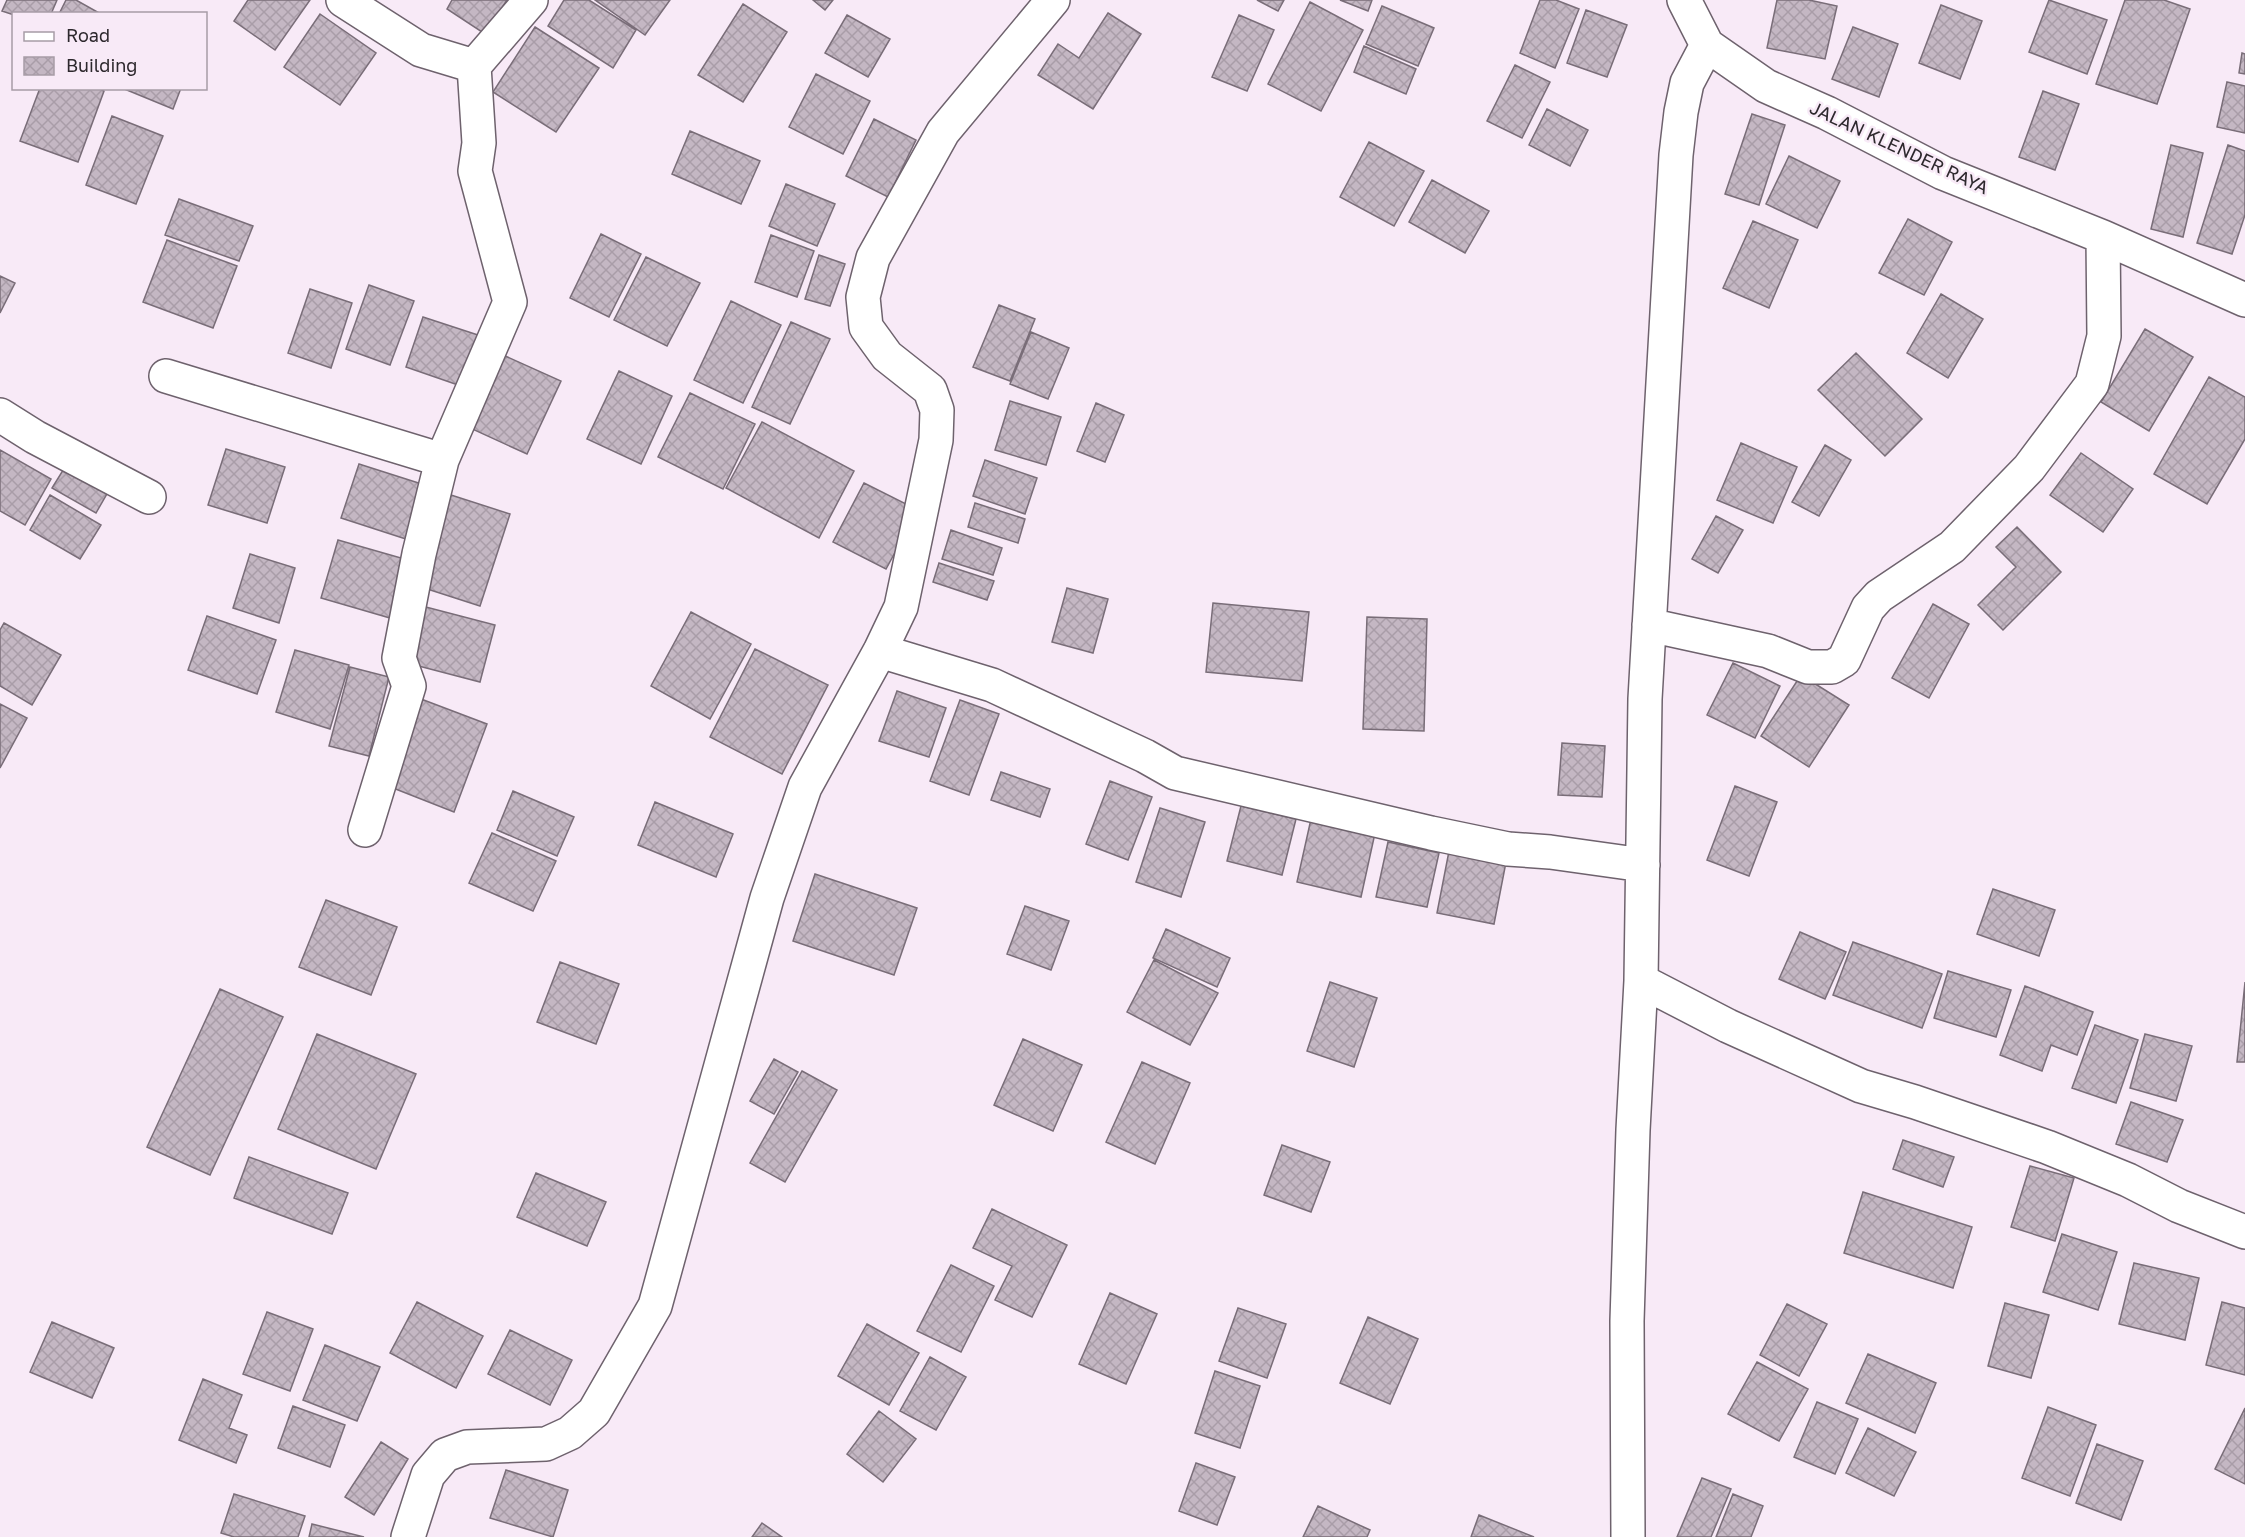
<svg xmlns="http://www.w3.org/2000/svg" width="2245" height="1537" viewBox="0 0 2245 1537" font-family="'Golos Text',sans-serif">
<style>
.building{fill:url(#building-cross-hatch);stroke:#796d78;stroke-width:1.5}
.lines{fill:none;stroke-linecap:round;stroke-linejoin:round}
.minor-casing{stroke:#6e626d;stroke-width:36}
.minor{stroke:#fff;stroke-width:33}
.labels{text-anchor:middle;stroke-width:5;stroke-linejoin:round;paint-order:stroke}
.street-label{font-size:18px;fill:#2d282d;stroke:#f8eaf7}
</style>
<defs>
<pattern id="building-cross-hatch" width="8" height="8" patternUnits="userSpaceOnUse" patternTransform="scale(1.5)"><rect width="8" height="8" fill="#c4b7c3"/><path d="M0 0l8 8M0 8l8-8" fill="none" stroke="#a99da8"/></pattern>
</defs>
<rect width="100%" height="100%" fill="#f8eaf7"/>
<path class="building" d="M7,0H57L51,14H14V15L2,11Z
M66,0H76L101,14H59Z
M248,0H310L275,50L234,21Z
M452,0H507L485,34L447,9Z
M564,0H589L636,30L613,68L548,26Z
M595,0H670L645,35Z
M813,0H833L825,10Z
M1257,0H1284L1278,11Z
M1340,0H1372L1368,11Z
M1540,0H1556L1579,9L1555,68L1520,53Z
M1777,0H1809L1837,6L1825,59L1767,48Z
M2049,0L2107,20L2087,74L2029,52Z
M2125,0H2164L2190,9L2157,104L2096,84Z
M1310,2L1363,30L1321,111L1268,84Z
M743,4L787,32L743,102L698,75Z
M1941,5L1982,21L1960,79L1919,63Z
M1382,6L1434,28L1418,66L1366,44Z
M1586,10L1627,25L1607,77L1567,63Z
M1108,13L1141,34L1093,109L1038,75L1058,44L1079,58Z
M320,14L376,53L340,105L284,67Z
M847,15L890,39L868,77L825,53Z
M1239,15L1274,30L1247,91L1212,77Z
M535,27L599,68L556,132L493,92Z
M1853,27L1898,44L1879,97L1832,79Z
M1364,46L1416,69L1406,94L1354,72Z
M2242,53L2245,54V74L2239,73Z
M1515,65L1550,82L1522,138L1487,121Z
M816,74L870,101L843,154L789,127Z
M2227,82L2245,86V133L2217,127Z
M40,88H98L104,91L78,162L20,141Z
M122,88H181L173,109Z
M2043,91L2079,104L2055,170L2019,157Z
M1547,109L1588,130L1570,166L1529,145Z
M1752,114L1785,125L1759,205L1725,194Z
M112,116L163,136L136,204L86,185Z
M874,119L916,140L888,197L846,176Z
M690,131L760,161L741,204L672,174Z
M1369,142L1424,171L1394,226L1340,197Z
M2171,145L2203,153L2183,237L2151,229Z
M2228,145L2245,151V215L2232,254L2197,243Z
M1789,156L1840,181L1817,228L1766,204Z
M1432,180L1489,211L1465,253L1409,222Z
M786,184L835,204L817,246L769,226Z
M179,199L253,226L239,261L165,235Z
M1908,219L1952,242L1924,295L1879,273Z
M1753,221L1798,240L1769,308L1723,288Z
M601,234L641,254L609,317L570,298Z
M771,235L814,251L797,297L755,282Z
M167,240L237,266L213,328L143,302Z
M819,255L845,264L830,306L805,299Z
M646,257L700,283L667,346L614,320Z
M0,276L15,283L0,313Z
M369,285L414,301L390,365L346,349Z
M310,289L352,303L331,368L288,353Z
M1941,294L1983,319L1948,378L1907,353Z
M731,301L781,325L743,403L694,380Z
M999,305L1035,319L1010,381L973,367Z
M423,317L478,335L461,386L406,367Z
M791,322L830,339L790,424L752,407Z
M2145,329L2193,357L2149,431L2101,402Z
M1031,332L1069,348L1048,399L1010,384Z
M1856,353L1922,419L1885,456L1818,390Z
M503,355L561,381L527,454L470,428Z
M619,371L672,396L641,464L587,439Z
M2209,377L2245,397V439L2207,504L2154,474Z
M690,393L755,424L723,489L658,457Z
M1010,401L1061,417L1046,465L995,450Z
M1096,403L1124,415L1105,462L1077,451Z
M762,422L854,471L819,538L726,488Z
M1741,443L1797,467L1773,523L1717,500Z
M1825,445L1851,460L1819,516L1792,502Z
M226,449L285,467L267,523L208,505Z
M0,450L51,479L25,525L0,511Z
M2081,453L2133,489L2103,532L2050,495Z
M985,460L1037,478L1025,514L973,496Z
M359,464L428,486L409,540L341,518Z
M65,467L108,492L96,513L52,488Z
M864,483L918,510L886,569L833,542Z
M50,495L101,525L80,559L30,530Z
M451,495L510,514L480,606L421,587Z
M975,503L1025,519L1018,543L968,527Z
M1716,516L1743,530L1718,573L1692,559Z
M2017,527L2061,572L2003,630L1978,605L2016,567L1996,547Z
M951,530L1002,548L993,575L942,559Z
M338,540L408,560L390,618L321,598Z
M250,554L295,568L279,623L233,608Z
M939,563L994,581L987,600L933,582Z
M1067,588L1108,599L1093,653L1052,642Z
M1213,603L1309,612L1302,681L1206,672Z
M1933,604L1969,624L1929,698L1892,678Z
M422,606L495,625L480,682L407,663Z
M691,612L751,644L710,719L651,686Z
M207,616L276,640L257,694L188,670Z
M1367,617L1427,619L1424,731L1363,729Z
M4,623L61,655L32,705L0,686V630Z
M755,649L828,685L782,774L710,737Z
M295,650L349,665L330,729L276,712Z
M1733,663L1780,686L1755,738L1707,715Z
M350,667L389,677L369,756L329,746Z
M1801,675L1849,705L1809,767L1761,736Z
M897,691L946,708L929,757L879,741Z
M421,699L487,724L454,812L388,786Z
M960,700L999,714L969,795L930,781Z
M0,704L27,718L0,768Z
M1562,743L1605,746L1602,797L1558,795Z
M1001,772L1050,789L1040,817L991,800Z
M1110,781L1152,797L1128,860L1086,844Z
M1735,786L1777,802L1749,876L1707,860Z
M513,791L574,817L557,856L497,830Z
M655,802L733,834L716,877L638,845Z
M1241,806L1296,819L1282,875L1227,861Z
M1160,808L1205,822L1181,897L1136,882Z
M1313,810L1377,824L1361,897L1297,882Z
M492,833L556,861L533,911L469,883Z
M1388,842L1439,853L1427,907L1376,897Z
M1450,846L1507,857L1494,924L1437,913Z
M815,874L917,908L894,975L793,941Z
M1993,889L2055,910L2039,956L1977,934Z
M326,900L397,927L371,995L299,967Z
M1025,906L1069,921L1051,970L1007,954Z
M1166,929L1230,958L1217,987L1153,958Z
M1800,932L1846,952L1825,999L1779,979Z
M1853,942L1942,974L1922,1028L1833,995Z
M1154,960L1218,993L1190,1045L1127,1012Z
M560,962L619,984L596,1044L537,1022Z
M1948,971L2011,990L1996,1037L1934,1018Z
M1330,982L1377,998L1354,1067L1307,1051Z
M2245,982V1062H2237Z
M2025,986L2093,1012L2077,1055L2051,1045L2042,1071L2000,1055Z
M220,989L283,1017L210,1175L147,1147Z
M2095,1025L2138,1040L2116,1103L2072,1088Z
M317,1034L416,1074L376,1169L278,1129Z
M2145,1034L2192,1046L2176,1101L2130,1088Z
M1023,1039L1082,1065L1053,1131L994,1105Z
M774,1059L798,1072L774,1114L750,1101Z
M1142,1062L1190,1083L1155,1164L1106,1142Z
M802,1071L837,1090L785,1182L750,1163Z
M2131,1102L2183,1120L2167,1162L2116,1144Z
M1903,1140L1954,1157L1943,1187L1893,1169Z
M1282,1145L1330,1162L1311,1212L1264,1195Z
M249,1157L348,1193L332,1234L234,1198Z
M2030,1166L2074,1178L2055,1241L2011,1227Z
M536,1173L606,1202L587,1246L517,1217Z
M1863,1192L1972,1227L1953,1288L1844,1253Z
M992,1209L1067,1245L1032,1317L995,1300L1012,1266L973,1248Z
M2062,1234L2117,1252L2098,1310L2043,1292Z
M2134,1263L2199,1278L2185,1340L2119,1324Z
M951,1265L994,1286L961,1352L917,1331Z
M1110,1293L1157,1314L1126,1384L1079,1364Z
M417,1302L483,1336L456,1388L390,1353Z
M2222,1302L2245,1308V1375L2206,1365Z
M2005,1303L2049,1315L2031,1378L1988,1366Z
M1787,1304L1827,1324L1799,1376L1760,1355Z
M1238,1308L1286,1324L1267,1378L1219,1361Z
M267,1312L313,1329L290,1391L243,1374Z
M1368,1317L1418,1339L1390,1404L1340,1383Z
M52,1322L114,1348L92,1398L30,1372Z
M867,1324L919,1353L889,1405L838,1376Z
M510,1330L572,1360L550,1405L488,1374Z
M325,1345L380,1367L357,1421L303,1400Z
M1868,1354L1936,1383L1915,1433L1846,1403Z
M930,1357L966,1377L936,1430L900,1411Z
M1757,1362L1808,1389L1779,1441L1728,1414Z
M1215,1371L1260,1386L1240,1448L1195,1433Z
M203,1379L242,1395L229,1428L247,1435L236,1463L179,1440Z
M1817,1402L1858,1419L1835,1474L1794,1457Z
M293,1406L345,1425L330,1467L278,1448Z
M2048,1407L2096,1425L2070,1496L2022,1478Z
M2245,1408V1484L2215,1469Z
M879,1411L916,1439L883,1482L847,1454Z
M1868,1428L1916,1452L1894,1496L1846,1473Z
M381,1442L408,1459L374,1515L345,1497Z
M2097,1444L2143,1461L2121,1520L2076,1503Z
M1196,1463L1235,1477L1217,1525L1179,1511Z
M506,1470L568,1490L553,1537L490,1518Z
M1702,1478L1731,1489L1711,1537H1677Z
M234,1494L305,1516L298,1537H234L221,1533Z
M1733,1494L1763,1506L1751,1537H1716Z
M1318,1506L1370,1530L1367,1537H1303Z
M1479,1515L1534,1537H1471Z
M762,1523L782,1537H752Z
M312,1524L364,1537H309Z"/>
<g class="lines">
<defs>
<path id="minor" d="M343,0L421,50L474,66
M1684,0L1707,45L1766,86L1827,113L1943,173L2103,237L2245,300
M166,376L442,460
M0,415L35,437L149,497
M1649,625L1768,651L1808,667H1832L1844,660L1868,608L1879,596L1952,547L2029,468L2092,384L2104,336L2103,237
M880,651L992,685L1145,756L1175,773L1431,833L1508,849L1550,852L1643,865
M365,830L409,686L399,658L419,554L442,460L510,302L475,171L479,143L474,66L531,0
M1641,981L1728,1026L1861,1086L1915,1102L2047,1147L2128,1180L2179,1206L2245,1232
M408,1537L428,1475L445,1455L467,1447L546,1444L570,1433L594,1412L655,1306L767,898L805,787L880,651L901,607L936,440L937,410L930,390L887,356L866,327L863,297L873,258L943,132L1053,0
M1628,1537L1627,1321L1633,1130L1641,981L1645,699L1676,155L1681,112L1687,83L1707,45"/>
</defs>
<use href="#minor" class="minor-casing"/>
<use href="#minor" class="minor"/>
</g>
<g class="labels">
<g class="street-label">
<text transform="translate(1899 148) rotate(25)" y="6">JALAN KLENDER RAYA</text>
</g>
</g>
<rect x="12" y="12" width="195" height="78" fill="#f8eaf7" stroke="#a79ca6" stroke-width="1.5"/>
<rect x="24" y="32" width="30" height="9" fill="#ffffff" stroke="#a79ca6" stroke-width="1.5"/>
<text x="66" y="42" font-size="18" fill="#2d282d">Road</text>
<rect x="24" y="57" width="30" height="18" fill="url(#building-cross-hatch)" stroke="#a79ca6" stroke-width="1.5"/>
<text x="66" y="72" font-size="18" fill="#2d282d">Building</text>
</svg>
